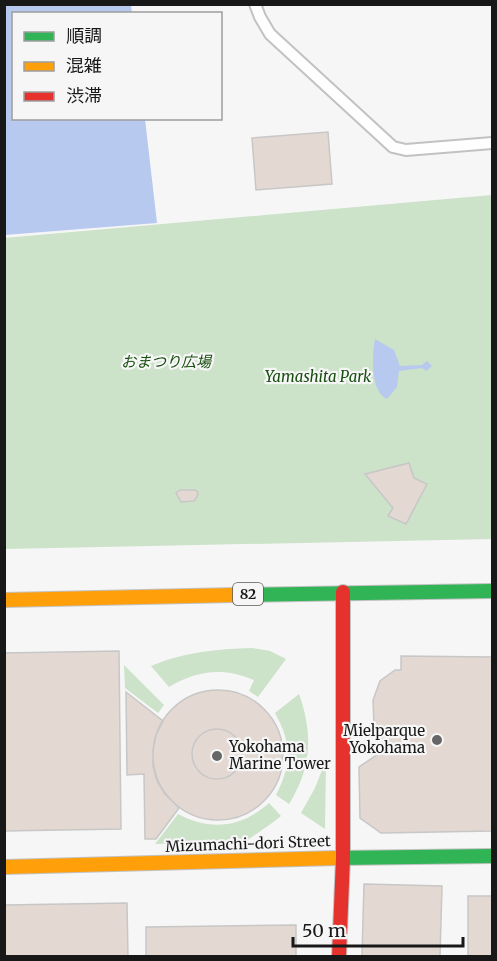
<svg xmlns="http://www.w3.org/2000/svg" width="497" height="961" viewBox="0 0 497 961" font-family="Merriweather,'Noto Sans JP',serif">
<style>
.green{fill:#cce2c9}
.water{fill:#b7c9ee}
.building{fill:#e3d8d2;stroke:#c7c7c7;stroke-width:1.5}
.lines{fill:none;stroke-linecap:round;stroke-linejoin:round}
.lane-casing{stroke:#c2c2c3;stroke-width:14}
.fast-casing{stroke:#c2c2c3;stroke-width:16}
.slow-casing{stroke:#c2c2c3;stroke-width:16}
.jam-casing{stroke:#c2c2c3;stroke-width:16}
.lane{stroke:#fefefe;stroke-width:10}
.fast{stroke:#30b455;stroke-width:14}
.slow{stroke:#ff9f0a;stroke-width:14}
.jam{stroke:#e5322d;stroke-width:14}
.poi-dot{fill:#666;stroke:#f6f6f7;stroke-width:2}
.labels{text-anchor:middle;stroke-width:4.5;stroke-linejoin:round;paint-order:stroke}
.shield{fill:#f6f6f7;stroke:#5b5b5b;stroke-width:1.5}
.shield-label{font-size:14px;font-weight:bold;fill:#181818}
.park-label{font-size:15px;font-style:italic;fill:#164e0d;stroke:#f6f6f7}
.poi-label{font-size:15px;fill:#181818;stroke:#f6f6f7;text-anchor:end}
.street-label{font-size:15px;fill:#181818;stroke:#f6f6f7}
</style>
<rect width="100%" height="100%" fill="#f6f6f7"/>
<path class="green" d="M492,195V539L5,549L4,238Z
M252,648L270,651L286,659L258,697L249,691L254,680C224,667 197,670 169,687L151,666C183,652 217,649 252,648Z
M124,665L164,705L158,713L125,688Z
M299,694C313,734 312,767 289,804L276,795C292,763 292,744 275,713Z
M326,760L325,829L301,813L315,788Z
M269,803L281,816L272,823L246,841L155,844L178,814C210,831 241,828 269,803Z"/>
<path class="water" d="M5,4L131,5L132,13L14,14V118L145,119L157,223L5,235Z
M375,339L394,350L400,366L422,365L427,361L432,366L426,371L422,368L399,371L397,387L387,399C370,391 372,356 375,339Z"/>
<path class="building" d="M328,132L332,184L256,190L252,138Z
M409,463L414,478L427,484L406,524L388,516L393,508L365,474Z
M180,490H195L198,492L197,497L194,501L181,502L176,493Z
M119,651L121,829L4,831V653Z
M401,656L492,657V831L381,833L360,818L359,767L381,752L391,751L379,736L374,725L373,700L380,681L395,670H401Z
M153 755a65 65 0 1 1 130 0a65 65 0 1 1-130 0Z
M126,692L163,721L156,735L153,750V766L157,781L165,794L179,808L156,839H145L144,774L127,775Z
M192 754a25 25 0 1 1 50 0a25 25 0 1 1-50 0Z
M364,884L442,886L440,956H362Z
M468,896H492V956H468Z
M127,903L128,956H4V905Z
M296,925V956H146V927Z"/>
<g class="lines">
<defs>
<path id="lane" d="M255,4L260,17L270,34L393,147L406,150L492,143"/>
<path id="fast" d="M235,595L492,591
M338,858L492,856"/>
<path id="slow" d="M4,600L235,595
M4,867L338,858"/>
<path id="jam" d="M339,956L343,858V592"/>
</defs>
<use href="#lane" class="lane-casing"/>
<use href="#fast" class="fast-casing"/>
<use href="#slow" class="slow-casing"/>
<use href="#jam" class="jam-casing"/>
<use href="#lane" class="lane"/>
<use href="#fast" class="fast"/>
<use href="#slow" class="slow"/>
<use href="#jam" class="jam"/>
</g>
<g class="poi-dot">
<circle cx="437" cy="740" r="6"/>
<circle cx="217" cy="756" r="6"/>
</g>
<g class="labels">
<rect class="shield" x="233" y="583" width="30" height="22" rx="4.5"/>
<g class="shield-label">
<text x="248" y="599">82</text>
</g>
<g class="park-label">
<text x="166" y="367">おまつり広場</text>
<text x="318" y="382">Yamashita Park</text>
</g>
<g class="poi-label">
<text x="425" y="736">Mielparque<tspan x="425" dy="17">Yokohama</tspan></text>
<text x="229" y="752" text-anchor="start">Yokohama<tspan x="229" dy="17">Marine Tower</tspan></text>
</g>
<g class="street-label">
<text transform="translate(248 844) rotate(-2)" y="5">Mizumachi-dori Street</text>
</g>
</g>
<rect width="497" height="961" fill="none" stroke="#181818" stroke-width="12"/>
<rect x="12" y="12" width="210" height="108" fill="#f6f6f7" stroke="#9d9d9e" stroke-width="1.5"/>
<rect x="24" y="32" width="30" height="9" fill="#30b455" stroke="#9d9d9e" stroke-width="1.5"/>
<text x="66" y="42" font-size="18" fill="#181818">順調</text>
<rect x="24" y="62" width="30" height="9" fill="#ff9f0a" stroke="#9d9d9e" stroke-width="1.5"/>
<text x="66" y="72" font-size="18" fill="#181818">混雑</text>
<rect x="24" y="92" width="30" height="9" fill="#e5322d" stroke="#9d9d9e" stroke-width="1.5"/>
<text x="66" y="102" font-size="18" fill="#181818">渋滞</text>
<path d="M293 937v9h170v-9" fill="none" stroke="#181818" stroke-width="3"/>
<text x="302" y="937" font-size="18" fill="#181818" stroke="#f6f6f7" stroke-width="4.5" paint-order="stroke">50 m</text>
</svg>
